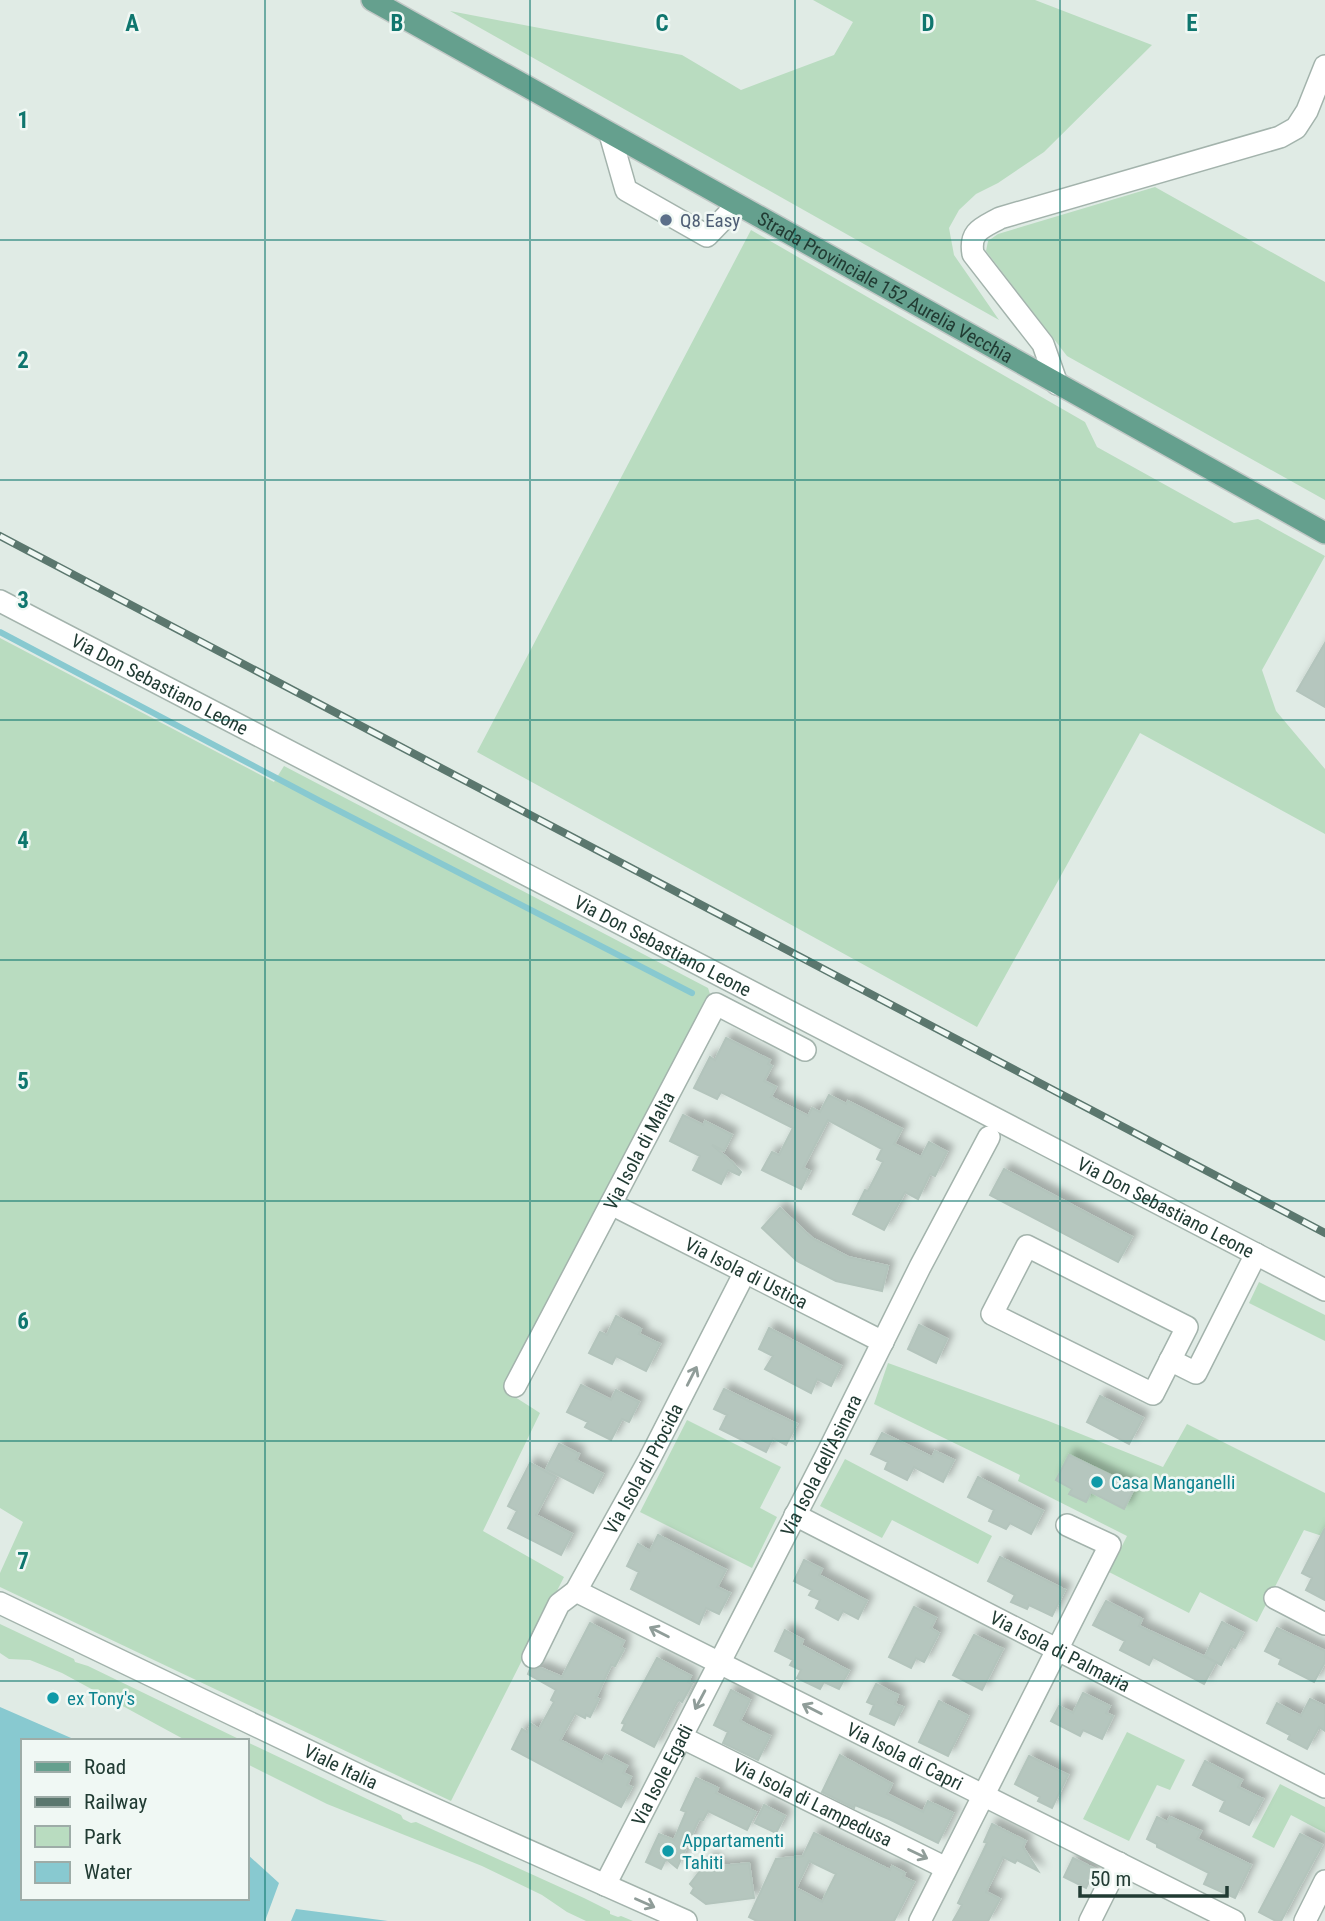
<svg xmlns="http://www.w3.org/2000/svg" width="1325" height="1921" viewBox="0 0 1325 1921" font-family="'Roboto Condensed',sans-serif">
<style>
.green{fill:#b9dcc0}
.water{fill:#88c9d0}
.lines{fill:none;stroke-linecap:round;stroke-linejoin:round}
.stream{stroke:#88c9d0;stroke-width:6}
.building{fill:#b5c6be;stroke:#b3c4bc;stroke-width:2;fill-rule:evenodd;filter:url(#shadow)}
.minor-casing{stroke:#a3b3ac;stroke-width:24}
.major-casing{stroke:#c1c8c6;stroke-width:24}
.minor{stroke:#fff;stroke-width:21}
.major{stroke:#65a08e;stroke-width:21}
.rail-casing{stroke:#5b776e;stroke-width:8}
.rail{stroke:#f0f8f4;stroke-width:5;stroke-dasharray:16;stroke-linecap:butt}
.oneway{stroke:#909d99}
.grid{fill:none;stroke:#0f766e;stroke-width:2;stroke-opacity:0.55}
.service-dot{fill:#5c6f8a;stroke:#f0f8f4;stroke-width:2.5}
.culture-dot{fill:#0f9aa8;stroke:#f0f8f4;stroke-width:2.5}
.labels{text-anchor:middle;stroke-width:5;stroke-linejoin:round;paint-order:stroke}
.service-label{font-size:19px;fill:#4e5e75;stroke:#f0f8f4;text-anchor:start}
.street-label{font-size:19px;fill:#213b33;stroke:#f0f8f4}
.culture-label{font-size:19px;fill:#0d838f;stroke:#f0f8f4;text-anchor:start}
.grid-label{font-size:23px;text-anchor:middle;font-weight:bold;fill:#0f766e;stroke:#f0f8f4;stroke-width:5;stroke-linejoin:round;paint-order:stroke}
</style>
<defs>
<filter id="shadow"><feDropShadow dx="6" dy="-6" stdDeviation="3.5" flood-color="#0004"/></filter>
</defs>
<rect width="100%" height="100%" fill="#e0ebe5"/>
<path class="green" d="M813,0H1035L1152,45L1044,152L998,183L976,194L959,210L949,228L954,255L999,320L450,11L682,55L741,90L834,55L853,22Z
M1155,187L1325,282V500L1067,356L986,251L988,241L998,234Z
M751,230L1085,422L1097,447L1234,523L1258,519L1325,556L1262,670L1276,711L1325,769V834L1140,733L977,1027L477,752Z
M0,638L274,782L284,766L708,988L711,997L504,1390L540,1413L483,1531L564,1577L451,1801L0,1587V1573L23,1522L0,1508Z
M1259,1282L1325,1315V1341L1249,1303Z
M888,1363L1046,1420L1163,1467L1187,1424L1325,1493V1537L1304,1530L1257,1622L1200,1592L1189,1613L1109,1572L1127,1536L1018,1481L1020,1475L874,1404Z
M687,1420L781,1467L760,1508L777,1517L752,1568L640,1512Z
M845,1459L992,1536L978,1564L892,1520L882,1538L820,1506Z
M0,1624L74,1659L75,1662L88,1666L243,1741H187L62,1673L30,1660L9,1659L0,1653Z
M1127,1732L1185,1760L1170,1790L1157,1785L1129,1841L1083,1819Z
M247,1742L401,1815L403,1819L411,1823L416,1822L584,1898L610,1911V1914L618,1917L621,1916L633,1921H586L567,1912L542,1895L482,1866L327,1804L247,1764Z
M1280,1784L1325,1807V1833L1291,1815L1274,1848L1252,1837Z"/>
<path class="water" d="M0,1707L78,1741H23V1898H247V1854L279,1883L265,1921H0Z
M296,1909L388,1921H291Z"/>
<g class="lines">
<path class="stream" d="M0,632L320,801L692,993"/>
</g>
<path class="building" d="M1325,643V707L1297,691Z
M726,1038L770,1060L768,1064L772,1066L764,1081L776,1087L771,1097L808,1116L812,1108L820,1112L829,1095L846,1104L848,1101L902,1129L894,1144L921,1157L929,1142L947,1152L935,1176L930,1174L918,1199L905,1192L884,1230L853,1214L865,1190L868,1191L883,1162L877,1159L882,1149L828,1120L803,1168L810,1171L801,1189L762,1170L772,1152L779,1155L793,1128L721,1092L717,1099L694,1088L710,1057L715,1060Z
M683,1115L703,1125L705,1121L732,1135L724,1151L712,1145L732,1162L741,1172L739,1175L728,1170L721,1184L693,1170L700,1156L670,1141Z
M1004,1169L1132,1237L1118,1262L990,1195Z
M780,1208L812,1238L848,1257L888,1266L882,1291L836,1281L797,1261L762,1228Z
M616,1316L641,1329L639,1334L660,1344L646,1371L616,1356L612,1364L589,1353L600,1332L607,1335Z
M919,1325L947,1339L936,1363L908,1349Z
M769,1328L841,1366L831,1386L817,1379L811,1393L765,1369L773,1356L759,1349Z
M581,1385L611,1400L616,1390L639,1402L629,1422L622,1419L611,1440L585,1427L588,1422L567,1412Z
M724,1389L797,1424L786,1445L773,1438L766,1452L720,1429L727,1415L714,1409Z
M1100,1396L1143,1418L1129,1444L1087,1422Z
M882,1433L932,1457L935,1451L954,1460L943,1482L914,1467L907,1480L885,1469L888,1462L871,1454Z
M559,1444L579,1454L576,1460L603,1474L593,1493L546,1469Z
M1069,1455L1135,1487L1124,1509L1091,1492L1086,1502L1069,1494L1072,1489L1056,1480Z
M530,1463L556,1477L536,1515L572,1534L561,1555L508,1528L517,1511L508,1506Z
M978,1477L1043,1511L1031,1534L1010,1523L1006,1529L989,1521L994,1510L968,1497Z
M1325,1528V1600L1306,1590L1312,1578L1302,1573Z
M658,1535L726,1570L717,1587L730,1593L719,1614L706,1608L699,1624L631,1589L639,1572L627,1566L638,1544L650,1551Z
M1000,1557L1065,1590L1052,1616L1029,1605L1027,1609L1011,1602L1015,1595L988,1581Z
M804,1560L822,1569L819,1575L867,1601L858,1619L843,1611L838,1620L816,1608L820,1600L809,1595L812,1590L794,1581Z
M1106,1601L1142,1619L1139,1626L1216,1662L1204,1684L1153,1657L1149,1665L1120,1650L1125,1641L1093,1625Z
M914,1607L936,1618L931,1628L939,1633L924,1662L916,1658L911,1668L889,1657Z
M1222,1622L1243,1633L1235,1648L1231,1646L1221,1665L1205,1656Z
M590,1623L624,1641L621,1647L624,1649L615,1666L611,1665L596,1698L599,1699L590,1717L586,1715L585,1718L575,1713L560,1740L602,1762L606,1755L627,1766L623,1773L631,1777L627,1785L632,1787L621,1807L512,1749L522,1729L527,1732L531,1724L539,1729L554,1702L551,1700L556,1690L528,1674L530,1669L541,1668L562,1677Z
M1277,1628L1325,1651V1662L1314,1682L1279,1664L1281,1659L1265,1651Z
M785,1630L803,1640L801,1645L849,1671L839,1689L824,1682L820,1689L797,1678L801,1670L790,1665L793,1660L775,1651Z
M974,1635L1003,1649L982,1690L953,1675Z
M657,1658L691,1676L688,1682L692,1684L682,1702L679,1700L677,1702L654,1747L622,1730L625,1724L622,1723Z
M876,1684L898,1695L895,1704L903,1707L894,1725L870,1714L874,1705L867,1702Z
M731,1690L750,1700L740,1721L770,1736L758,1760L723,1743L728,1732L714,1725Z
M1083,1693L1110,1706L1106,1713L1113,1716L1102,1739L1083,1730L1080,1736L1051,1721L1059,1706L1073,1713Z
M1310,1699L1325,1706V1731L1319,1727L1307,1749L1288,1739L1290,1735L1267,1723L1277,1703L1301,1716Z
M939,1701L968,1716L948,1756L919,1742Z
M840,1755L892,1784L887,1794L923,1812L928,1801L953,1813L938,1843L889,1819L855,1805L854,1808L822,1792Z
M1029,1756L1068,1775L1052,1808L1038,1801L1040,1797L1015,1784Z
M1205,1761L1242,1780L1238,1787L1263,1799L1249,1825L1220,1811L1225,1801L1193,1785Z
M696,1778L718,1788L716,1793L756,1812L747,1830L708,1811L703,1820L699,1819L677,1868L666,1859L661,1869L646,1862L659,1834L674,1840L686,1812L681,1810Z
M764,1805L785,1816L776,1833L755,1823Z
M1157,1817L1167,1822L1170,1817L1201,1831L1197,1839L1251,1865L1235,1898L1204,1884L1209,1873L1157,1847V1844L1147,1839Z
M992,1824L1026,1841L1023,1847L1038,1871L1017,1860L1015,1863L1003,1857L986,1892L1000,1899L988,1921H953L962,1905L958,1903L987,1843L984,1842Z
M814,1833L890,1870L892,1866L905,1873L903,1877L914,1882L894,1921H757L749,1917L776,1859L803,1856ZM809,1861L836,1874L822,1902L796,1888Z
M1300,1834L1322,1845L1281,1921H1276L1259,1912Z
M710,1858L720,1866L749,1863L754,1898L706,1904L691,1893L694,1888L690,1884Z
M1073,1858L1095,1869L1086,1888L1064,1877Z"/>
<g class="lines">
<defs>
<g id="minor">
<path d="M610,134L626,190L707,236L737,205"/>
<path d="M1057,384L1043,344L973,254C969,231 982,228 1000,218L1280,137L1296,128L1307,111L1325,66"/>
<path id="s1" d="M0,601L1325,1290"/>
<path id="s2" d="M611,1204L883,1342"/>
<path d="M1027,1246L1187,1327L1153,1394L992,1314Z"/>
<path d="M1170,1360L1196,1373L1256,1254"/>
<path id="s3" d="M515,1386L716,1004L805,1050"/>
<path id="s4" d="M795,1515L1325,1787"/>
<path id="s5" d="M576,1591L1234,1921"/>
<path d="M1275,1598L1325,1624"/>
<path id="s6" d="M0,1603L365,1778L686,1921"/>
<path id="s7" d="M533,1657L559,1604L576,1591L649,1460L745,1272"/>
<path id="s8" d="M681,1737L946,1868"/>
<path id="s9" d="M605,1885L827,1454L920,1267L989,1137"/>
<path d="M920,1921L1110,1545L1067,1525"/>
<path d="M1090,1921L1119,1863"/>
<path d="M1305,1921L1325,1881"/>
</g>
<g id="major">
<path id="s10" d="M372,0L1325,533"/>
</g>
</defs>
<use href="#minor" class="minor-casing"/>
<use href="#major" class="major-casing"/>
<use href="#minor" class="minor"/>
<use href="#major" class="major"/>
<defs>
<path id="rail" d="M0,536L1325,1233"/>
</defs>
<use href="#rail" class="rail-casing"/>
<use href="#rail" class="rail"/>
</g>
<defs><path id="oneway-shaft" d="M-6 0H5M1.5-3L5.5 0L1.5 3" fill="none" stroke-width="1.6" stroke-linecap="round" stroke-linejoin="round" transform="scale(1.75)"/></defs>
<g class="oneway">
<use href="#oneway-shaft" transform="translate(692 1376) rotate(-63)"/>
<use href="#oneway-shaft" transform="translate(659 1632) rotate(-153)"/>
<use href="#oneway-shaft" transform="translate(700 1700) rotate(118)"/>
<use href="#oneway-shaft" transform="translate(812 1709) rotate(-153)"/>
<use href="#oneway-shaft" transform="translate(918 1854) rotate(26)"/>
<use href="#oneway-shaft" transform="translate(645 1903) rotate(24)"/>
</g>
<path class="grid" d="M265,0V1921M530,0V1921M795,0V1921M1060,0V1921M0,240H1325M0,480H1325M0,720H1325M0,960H1325M0,1201H1325M0,1441H1325M0,1681H1325"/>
<circle class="service-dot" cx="666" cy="220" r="7"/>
<g class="culture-dot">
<circle cx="1097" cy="1482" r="7"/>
<circle cx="53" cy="1698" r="7"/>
<circle cx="668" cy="1851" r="7"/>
</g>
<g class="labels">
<g class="service-label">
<text x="680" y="227">Q8 Easy</text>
</g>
<g class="street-label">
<text dy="7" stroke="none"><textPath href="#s10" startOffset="588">Strada Provinciale 152 Aurelia Vecchia</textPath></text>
<text dy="7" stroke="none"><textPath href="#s1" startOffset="180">Via Don Sebastiano Leone</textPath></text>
<text dy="7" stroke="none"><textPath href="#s1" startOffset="747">Via Don Sebastiano Leone</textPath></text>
<text dy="7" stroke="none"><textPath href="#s3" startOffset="266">Via Isola di Malta</textPath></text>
<text dy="7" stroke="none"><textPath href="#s1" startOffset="1314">Via Don Sebastiano Leone</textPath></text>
<text dy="7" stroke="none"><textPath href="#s2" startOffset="152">Via Isola di Ustica</textPath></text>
<text dy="7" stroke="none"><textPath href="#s9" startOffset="472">Via Isola dell'Asinara</textPath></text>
<text dy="7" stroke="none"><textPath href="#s7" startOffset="220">Via Isola di Procida</textPath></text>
<text dy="7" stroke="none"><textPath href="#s4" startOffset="298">Via Isola di Palmaria</textPath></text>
<text dy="7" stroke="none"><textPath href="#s5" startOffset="368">Via Isola di Capri</textPath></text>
<text dy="7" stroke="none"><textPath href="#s6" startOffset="378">Viale Italia</textPath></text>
<text dy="7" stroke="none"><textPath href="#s9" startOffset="124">Via Isole Egadi</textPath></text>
<text dy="7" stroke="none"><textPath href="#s8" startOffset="147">Via Isola di Lampedusa</textPath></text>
</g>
<g class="culture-label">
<text x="1111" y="1489">Casa Manganelli</text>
<text x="67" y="1705">ex Tony's</text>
<text x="682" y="1847">Appartamenti<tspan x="682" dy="22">Tahiti</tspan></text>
</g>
</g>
<g class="grid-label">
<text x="132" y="31">A</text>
<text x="397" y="31">B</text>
<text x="662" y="31">C</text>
<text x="928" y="31">D</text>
<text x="1192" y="31">E</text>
<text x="23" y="128">1</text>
<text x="23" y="368">2</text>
<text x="23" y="608">3</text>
<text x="23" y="848">4</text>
<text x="23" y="1089">5</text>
<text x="23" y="1329">6</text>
<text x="23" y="1569">7</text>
</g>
<rect x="21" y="1739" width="228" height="161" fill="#f0f8f4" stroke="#9daca7" stroke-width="2"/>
<rect x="35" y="1762" width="35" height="10" fill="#65a08e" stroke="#9daca7" stroke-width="2"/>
<text x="84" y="1774" font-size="21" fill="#213b33">Road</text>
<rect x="35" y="1797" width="35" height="10" fill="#5b776e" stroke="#9daca7" stroke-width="2"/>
<text x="84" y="1809" font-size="21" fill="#213b33">Railway</text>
<rect x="35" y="1826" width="35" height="21" fill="#b9dcc0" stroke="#9daca7" stroke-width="2"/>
<text x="84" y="1844" font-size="21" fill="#213b33">Park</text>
<rect x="35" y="1862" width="35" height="21" fill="#88c9d0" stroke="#9daca7" stroke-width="2"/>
<text x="84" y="1879" font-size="21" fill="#213b33">Water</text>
<path d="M1080 1886v10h147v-10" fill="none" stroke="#213b33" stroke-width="3.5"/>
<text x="1090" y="1886" font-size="21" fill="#213b33" stroke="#f0f8f4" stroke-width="5" paint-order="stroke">50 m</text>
</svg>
